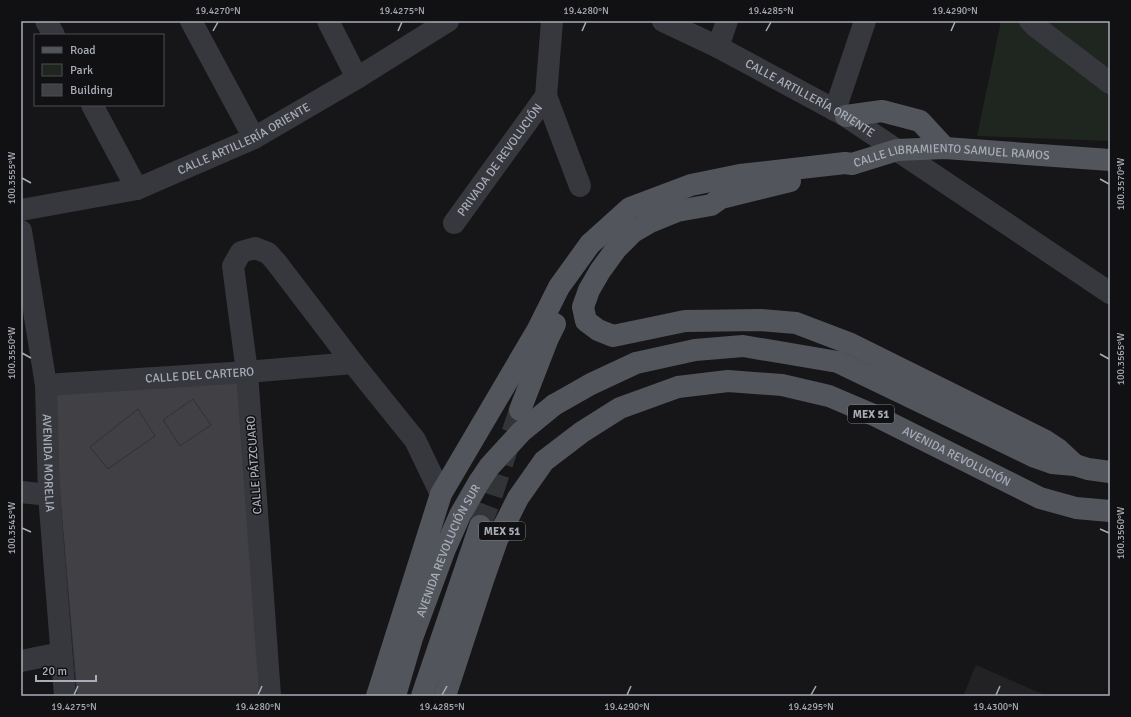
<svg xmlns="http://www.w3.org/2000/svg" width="1131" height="717" viewBox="0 0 1131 717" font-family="Signika,sans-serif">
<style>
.built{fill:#222225}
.green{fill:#1e261f}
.building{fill:#404145;stroke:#303034;filter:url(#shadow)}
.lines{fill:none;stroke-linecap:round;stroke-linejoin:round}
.primary-tunnel{stroke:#333438;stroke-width:22;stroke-dasharray:22 11;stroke-linecap:butt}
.minor{stroke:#37383d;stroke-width:22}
.tertiary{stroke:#37383d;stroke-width:22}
.primary{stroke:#53555c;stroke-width:22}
.primary-bridge{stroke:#53555c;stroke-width:22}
.ticks{fill:none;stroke:#a8adb8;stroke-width:1.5}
.labels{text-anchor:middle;stroke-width:3;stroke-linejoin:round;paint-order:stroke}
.shield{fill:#111113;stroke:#7b7e86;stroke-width:1}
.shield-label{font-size:11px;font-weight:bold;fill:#a8adb8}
.street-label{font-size:12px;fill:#a8adb8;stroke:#111113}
.neatline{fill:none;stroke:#a8adb8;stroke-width:1.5}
.ticks-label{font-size:10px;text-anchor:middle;fill:#a8adb8}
</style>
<defs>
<filter id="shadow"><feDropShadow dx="3.5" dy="-3.5" stdDeviation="0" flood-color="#0009"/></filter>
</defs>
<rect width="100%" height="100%" fill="#161618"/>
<path class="built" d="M976,665L1047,696H963Z"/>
<path class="green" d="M1001,21H1110V141L977,136Z"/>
<path class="building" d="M244,375L262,696H77L51,390Z
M193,399L211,425L180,446L163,420Z
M138,409L155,436L108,469L90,447Z"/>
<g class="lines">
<path class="primary-tunnel" d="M480,526L489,503L520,410"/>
<g class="minor">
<path d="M46,21L54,35"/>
<path d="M191,21L254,138"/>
<path d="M328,21L357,78"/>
<path d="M1030,21L1035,26L1110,83"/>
<path d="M718,47L727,21"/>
<path d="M546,96L580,186"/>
<path d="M92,105L137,189"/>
<path d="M835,110L865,21"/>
<path id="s1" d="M454,223L546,96L552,21"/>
<path id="s2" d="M46,385L247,372L353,363"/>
<path d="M21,492L49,495"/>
<path d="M21,661L61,653"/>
<path d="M270,696L247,372L233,266L241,252L255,248L268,253L276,262L353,363L415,440L441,494"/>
</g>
<g class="tertiary">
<path id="s3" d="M663,21L718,47L846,116L1110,293"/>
<path id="s4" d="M21,210L137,189L254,138L357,78L448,21"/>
<path id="s5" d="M21,231L46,385L49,495L65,696"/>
</g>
<g class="primary">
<path d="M846,116L882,111L920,121L945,148"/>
<path d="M790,181L721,198L711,205L677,211L650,222L633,232L616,249L600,271L589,290L583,307L586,321L598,330L613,336L685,321L761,320L796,323L851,344L1044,440L1059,450L1075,465"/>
<path d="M554,405L591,384L636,363L695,350L743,346L838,362L1035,457L1052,463L1075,465L1088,469L1110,472"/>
<path d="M520,410L548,338L555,324"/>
<path id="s6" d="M377,696L441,494L538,329L559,287L590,244L630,208L691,185L740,175L845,163L852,164L897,150L945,148L1110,160"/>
<path id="s7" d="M395,696L412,638L445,549L460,515L479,482"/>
<path d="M422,696L480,526"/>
<path id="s8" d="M445,696L483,580L497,540L518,498L544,461L582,432L620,408L678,387L728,381L782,385L829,396L876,416L1040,498L1076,508L1110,511"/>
</g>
<path class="primary-bridge" d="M479,482L489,467L521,432L554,405"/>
</g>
<path class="ticks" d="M213,31L218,22M398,31L402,22M582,31L586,22M766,31L771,22M951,31L955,22M22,178L31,183M1100,179L1109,184M22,353L31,358M1100,354L1109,359M22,528L31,532M1100,529L1109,533M74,695L78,686M258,695L262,686M442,695L447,686M627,695L631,686M811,695L816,686M996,695L1000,686"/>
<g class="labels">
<g class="shield">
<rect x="848" y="405" width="46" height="18" rx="3"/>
<rect x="479" y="522" width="46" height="18" rx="3"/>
</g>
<g class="shield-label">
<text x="871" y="418">MEX 51</text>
<text x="502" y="535">MEX 51</text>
</g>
<g class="street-label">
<text dy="4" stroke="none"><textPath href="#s3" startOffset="166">CALLE ARTILLERÍA ORIENTE</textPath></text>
<text dy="4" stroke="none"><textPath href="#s4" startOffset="236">CALLE ARTILLERÍA ORIENTE</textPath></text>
<text dy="4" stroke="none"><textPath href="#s1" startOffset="78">PRIVADA DE REVOLUCIÓN</textPath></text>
<text dy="4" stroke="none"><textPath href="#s6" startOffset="886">CALLE LIBRAMIENTO SAMUEL RAMOS</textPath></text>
<text dy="4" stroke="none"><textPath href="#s2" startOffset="154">CALLE DEL CARTERO</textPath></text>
<text dy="4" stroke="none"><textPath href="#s8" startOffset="705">AVENIDA REVOLUCIÓN</textPath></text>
<text dy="4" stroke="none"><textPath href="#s5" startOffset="234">AVENIDA MORELIA</textPath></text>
<text transform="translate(254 465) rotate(-94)" y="4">CALLE PÁTZCUARO</text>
<text dy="4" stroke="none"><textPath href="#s7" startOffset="155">AVENIDA REVOLUCIÓN SUR</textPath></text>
</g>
</g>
<rect width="1131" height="717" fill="none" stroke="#111113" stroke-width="44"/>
<rect x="34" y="34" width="130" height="72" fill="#111113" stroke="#4d4f55"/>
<rect x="42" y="47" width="20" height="6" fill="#53555c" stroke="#4d4f55"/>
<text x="70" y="54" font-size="12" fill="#a8adb8">Road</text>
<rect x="42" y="64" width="20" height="12" fill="#1e261f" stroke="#4d4f55"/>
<text x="70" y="74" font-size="12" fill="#a8adb8">Park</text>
<rect x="42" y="84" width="20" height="12" fill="#404145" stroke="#4d4f55"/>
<text x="70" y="94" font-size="12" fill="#a8adb8">Building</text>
<path d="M36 675v6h60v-6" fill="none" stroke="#a8adb8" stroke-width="2"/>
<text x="42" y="675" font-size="12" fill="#a8adb8" stroke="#111113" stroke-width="3" paint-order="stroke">20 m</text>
<rect x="22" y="22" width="1087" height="673" class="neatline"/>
<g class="ticks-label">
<text x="218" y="14">19.4270°N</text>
<text x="402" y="14">19.4275°N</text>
<text x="586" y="14">19.4280°N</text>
<text x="771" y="14">19.4285°N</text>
<text x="955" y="14">19.4290°N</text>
<text transform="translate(11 178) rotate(-90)" y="4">100.3555°W</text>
<text transform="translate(1120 184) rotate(-90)" y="4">100.3570°W</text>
<text transform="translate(11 353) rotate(-90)" y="4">100.3550°W</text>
<text transform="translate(1120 359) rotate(-90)" y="4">100.3565°W</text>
<text transform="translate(11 528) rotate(-90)" y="4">100.3545°W</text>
<text transform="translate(1120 533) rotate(-90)" y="4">100.3560°W</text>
<text x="74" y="710">19.4275°N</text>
<text x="258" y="710">19.4280°N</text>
<text x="442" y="710">19.4285°N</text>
<text x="627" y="710">19.4290°N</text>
<text x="811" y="710">19.4295°N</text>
<text x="996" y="710">19.4300°N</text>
</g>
</svg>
